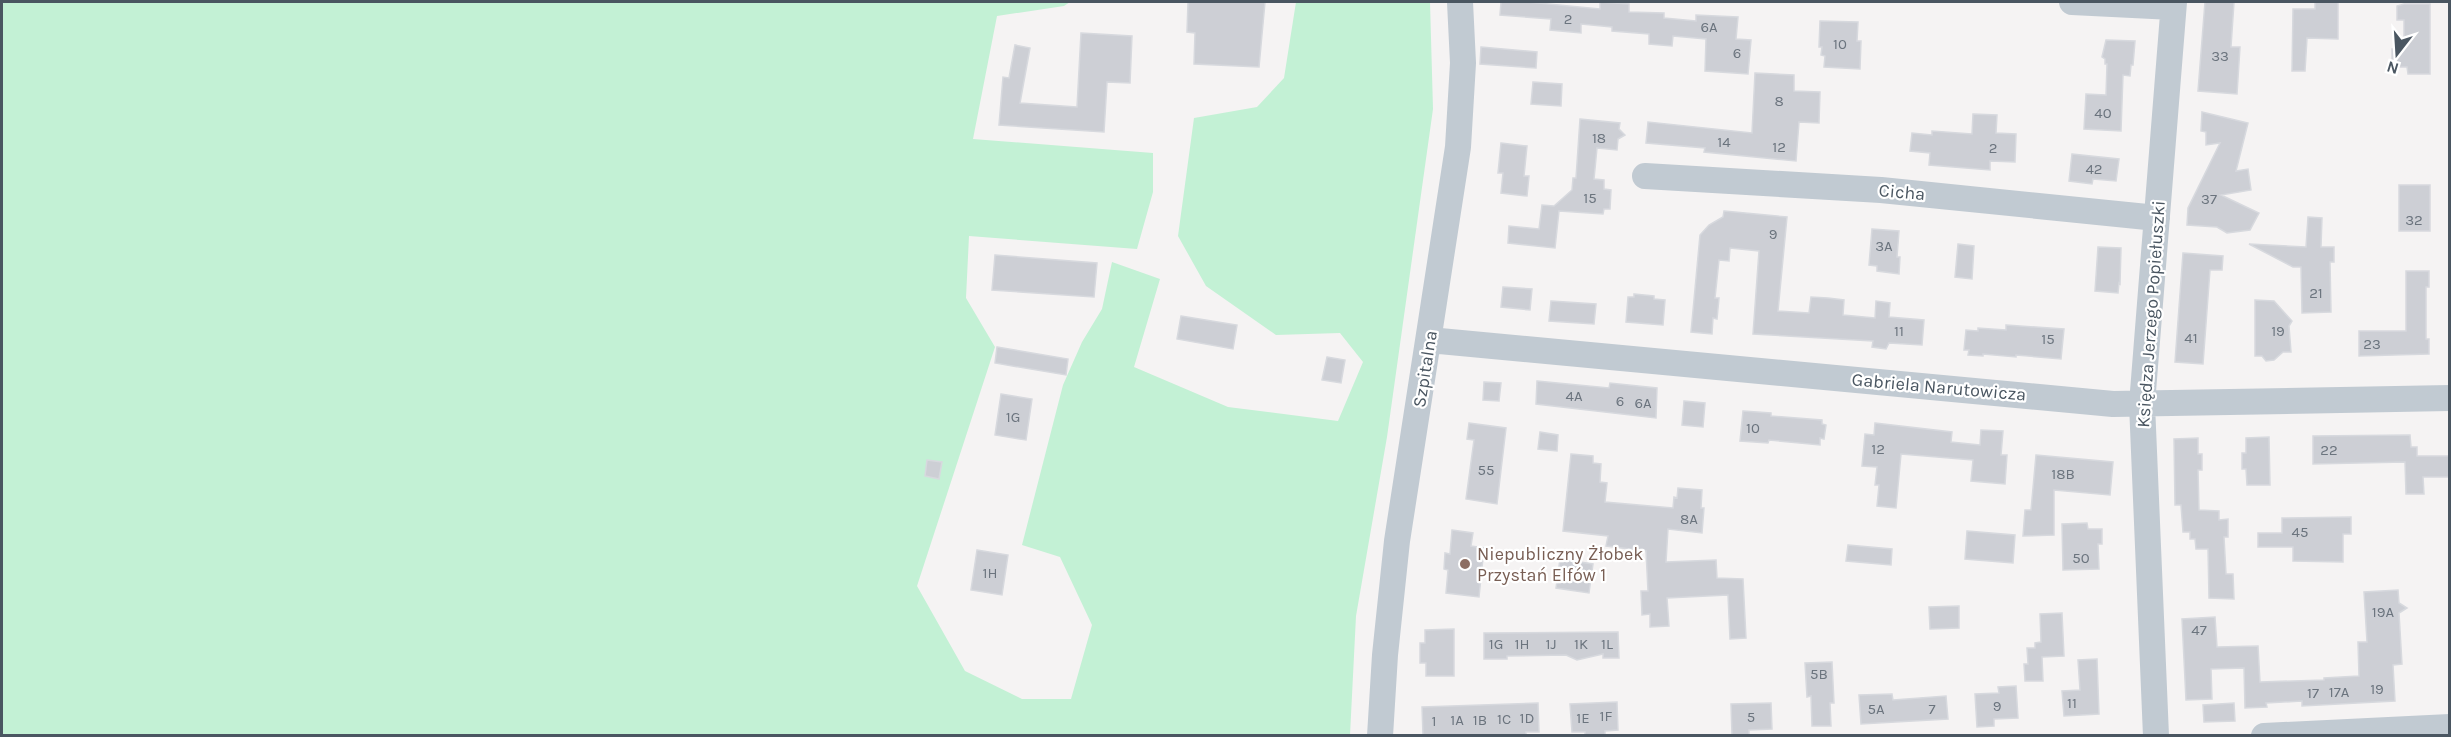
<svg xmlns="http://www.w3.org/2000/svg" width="2451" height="737" viewBox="0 0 2451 737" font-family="Karla,sans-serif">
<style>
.green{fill:#c3f1d5}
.building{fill:#cdcfd5;stroke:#d7d9de;stroke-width:1.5}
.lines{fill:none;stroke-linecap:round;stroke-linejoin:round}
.minor{stroke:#c1cad2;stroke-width:26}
.education-dot{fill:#8d6e63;stroke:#fff;stroke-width:2}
.labels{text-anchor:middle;stroke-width:4.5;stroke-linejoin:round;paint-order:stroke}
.number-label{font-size:15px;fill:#6b747e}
.street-label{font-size:18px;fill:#4a5661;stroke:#fff}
.education-label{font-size:18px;fill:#785e54;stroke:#fff;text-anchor:start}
</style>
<rect width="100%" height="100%" fill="#f5f3f3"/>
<path class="green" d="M2,2H1070L1064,6L997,16L973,139L1153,153V192L1137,249L969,236L966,298L995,347L917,586L965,671L1022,699H1071L1092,625L1060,557L1022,545L1063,385L1082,342L1102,309L1112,262L1160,279L1134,367L1228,407L1338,421L1363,362L1340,333L1276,335L1206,286L1178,236L1194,118L1257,107L1284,78L1296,2H1430L1433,109L1387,437L1356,616L1350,735H2Z"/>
<path class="building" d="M1188,2H1265L1259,67L1194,64L1195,33L1187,32Z
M1501,2H1528L1600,9V2L1629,4V12L1664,13V18L1696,21V15L1738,17L1736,39L1751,40L1748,74L1705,71L1706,39L1673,36L1672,46L1649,44V34L1612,31V27L1581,24V33L1550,30L1551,19L1500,15Z
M2205,2H2234L2231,47H2240L2237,94L2198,91Z
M2315,2H2338V39L2307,38L2305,71H2292L2293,9H2315Z
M2404,4H2430V74H2408L2407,67H2392V49H2404V20H2397V6Z
M1820,21L1858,22L1857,41H1861L1860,69L1824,67L1825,56L1821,55L1822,47H1819Z
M1081,33L1132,36L1130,83L1107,82L1104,132L999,125L1003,77L1009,78L1015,45L1030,48L1020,103L1077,107Z
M2106,40L2135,41L2133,65H2131L2130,76L2123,75L2121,131L2084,129L2086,94L2106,95L2107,64H2105V59L2102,57Z
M1481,47L1537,52L1536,68L1480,64Z
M1755,73L1794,75V91L1820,92L1819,123L1799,122L1796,161L1704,152L1705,148L1646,143L1648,122L1752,133Z
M1533,82L1562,84L1561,106L1531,104Z
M2202,112L2248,123L2236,171L2248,169L2251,190L2221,195L2259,213L2250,230L2227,233L2217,227L2187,225L2188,208L2220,143L2206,145V132L2201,131Z
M1973,114L1997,115L1996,133L2016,134L2015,162L1990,161V170L1929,165L1930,153L1910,151L1912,133L1932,135V131L1972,134Z
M1580,119L1620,123L1619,129L1625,135L1618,139L1617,150L1597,148L1594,179L1604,180V189L1611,190L1610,209H1604L1603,214L1559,211L1555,248L1508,243L1509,226L1539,229L1542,205L1554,206L1572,190L1573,178H1576Z
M1501,143L1527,146L1524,176H1529L1527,196L1501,193L1503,173H1498Z
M2072,154L2119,159L2116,181L2093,179L2092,184L2069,181Z
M2399,185H2430V231H2399Z
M1724,211L1787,217L1778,311L1809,313L1811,297L1828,298L1844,300L1843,315L1875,318L1876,301L1890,303L1889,317L1924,320L1922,345L1889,343L1886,349L1872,347L1873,341L1753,334L1759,251L1730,248L1729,261L1719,260L1715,298H1719L1717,319L1713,318L1712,334L1691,332L1700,235L1709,225L1723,217Z
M2308,217L2322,218L2321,247H2334V262H2330L2331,312L2302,313L2301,267H2293L2249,244L2306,247Z
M1872,229L1899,231L1897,257H1900L1899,274L1877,271V266L1869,265Z
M1958,244L1974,246L1972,279L1955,277Z
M2098,247L2121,248L2120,284L2119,283L2118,293L2095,291Z
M2183,253L2223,256L2222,270H2210L2203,364L2175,362Z
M995,255L1097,263L1094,297L992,290Z
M2406,271H2429V287H2426V339H2429V354L2359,356V331H2406Z
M1503,287L1532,289L1530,310L1501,307Z
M1634,294L1654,296V299L1665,300L1663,325L1626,322L1628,297H1634Z
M2255,300L2274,301L2292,321L2289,326L2291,352H2283L2274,360L2266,361L2262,356H2255Z
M1551,301L1596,304L1594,324L1549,321Z
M1181,316L1237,325L1233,349L1177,339Z
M2006,325L2064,329L2061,359L2016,355V357L1983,354V356L1968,355L1969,350H1964L1966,330L1978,331V328L2006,330Z
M997,347L1068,359L1066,375L995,363Z
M1327,357L1345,360L1341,383L1322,380Z
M1537,381L1609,388L1610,383L1657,388L1656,418L1536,404Z
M1484,382L1501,383L1499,401L1483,400Z
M1001,394L1032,399L1026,440L995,435Z
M1684,401L1705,403L1703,427L1682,425Z
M1743,411L1771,413V416L1822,420V424L1826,425L1824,439L1820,438V445L1769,440L1768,443L1740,441Z
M1469,423L1506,428L1497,504L1466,499L1474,440L1467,439Z
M1875,423L1952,432L1951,442L1980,445L1981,430L2003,431L2001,455H2007L2005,484L1971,481L1973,460L1901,454L1896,508L1877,506L1879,485H1875L1877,467L1862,466L1865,434L1874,435Z
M1540,432L1558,435L1557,451L1538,449Z
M2410,435L2411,447H2417V456H2450V477H2423L2424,494H2406L2405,462L2313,464V436Z
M2269,437L2270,485H2247L2246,469H2242V453H2246V438Z
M2198,438V454H2202V470H2198L2199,510L2219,511V520L2228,519V537H2224L2226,574H2233L2234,599L2209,598L2208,549H2196L2195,539H2190V532H2183L2181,505H2175L2174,439Z
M1571,454L1593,456V463L1601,464L1600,482L1607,483L1605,502L1673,508L1674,497L1677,498L1678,488L1702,490L1701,508H1704L1702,533L1668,529L1666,562L1716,560L1717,578L1743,579L1746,638L1730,639L1728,595L1667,598L1669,626L1650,627V614L1642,615L1641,591H1648L1646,551L1606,546L1608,536L1563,531Z
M2036,455L2113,462L2110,495L2054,490V535L2023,536L2025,510H2031Z
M927,460L942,462L939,479L925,476Z
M2351,517V534H2343V562L2293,561V547H2258V533H2282V518Z
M2087,523L2088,529H2102V544H2098L2099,569L2063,570L2062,524Z
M1452,530L1473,533L1471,546L1484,548L1479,597L1446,593L1448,570L1444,569L1445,553L1450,554Z
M1967,531L2015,535L2013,563L1965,559Z
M1848,545L1892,549L1891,565L1846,561Z
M977,550L1008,555L1002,595L971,590Z
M1560,559L1593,564L1589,593L1556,588Z
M2398,590L2399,603L2407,608L2399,613L2402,664L2393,665L2395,701L2302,706V701L2266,703L2267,707L2245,708L2244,668L2211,669L2212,699L2186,700L2182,619L2215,617L2217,647L2258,646L2260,682L2324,680V678L2359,676L2358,642H2367L2364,592Z
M1959,606V628L1930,629L1929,607Z
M2062,613L2064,656L2042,657L2043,681H2025L2024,664H2028L2027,648H2035V643L2041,642L2040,614Z
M1454,629V676H1426V663H1420V643H1425V630Z
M1618,632L1619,658H1603V654L1577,660L1566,655L1507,656V659H1484V633Z
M2097,659L2099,714L2064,716L2062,691L2080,690L2078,660Z
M1832,662L1834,703H1830L1831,726H1812L1811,696L1807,697L1805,663Z
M2016,686L2018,718L1994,719V726L1977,727L1975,694L1999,693L1998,687Z
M1892,694L1893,700L1946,696L1948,719L1861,724L1859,695Z
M1617,702L1618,730L1605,731V735H1585V732H1572L1570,704Z
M1538,703L1539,732H1526V735H1423L1422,707Z
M1771,703L1772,729L1749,730V735H1732L1731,704Z
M2234,703L2235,721L2204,722L2203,705Z"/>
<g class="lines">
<path class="minor" d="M2072,2L2173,7
M1645,176L1881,190L2157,218
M1429,340L2113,404L2450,398
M1380,736L1385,655L1397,541L1458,147L1463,63L1460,2
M2156,736L2142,404L2174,2
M2264,736L2450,727"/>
</g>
<circle class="education-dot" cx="1465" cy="564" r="6"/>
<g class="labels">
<g class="number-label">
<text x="1568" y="24">2</text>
<text x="1709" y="32">6A</text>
<text x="1840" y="49">10</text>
<text x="1737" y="58">6</text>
<text x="2220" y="61">33</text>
<text x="1779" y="106">8</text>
<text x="2103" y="118">40</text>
<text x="1599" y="143">18</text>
<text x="1724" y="147">14</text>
<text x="1779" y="152">12</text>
<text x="1993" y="153">2</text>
<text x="2094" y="174">42</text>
<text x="1590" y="203">15</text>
<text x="2209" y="204">37</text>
<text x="2414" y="225">32</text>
<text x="1773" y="239">9</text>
<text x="1884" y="251">3A</text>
<text x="2316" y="298">21</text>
<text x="1899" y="336">11</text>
<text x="2278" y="336">19</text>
<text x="2191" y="343">41</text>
<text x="2048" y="344">15</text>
<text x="2372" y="349">23</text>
<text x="1574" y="401">4A</text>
<text x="1620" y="406">6</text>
<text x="1643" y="408">6A</text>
<text x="1013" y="422">1G</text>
<text x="1753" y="433">10</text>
<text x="1878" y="454">12</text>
<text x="2329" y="455">22</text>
<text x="1486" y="475">55</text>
<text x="2063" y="479">18B</text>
<text x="1689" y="524">8A</text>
<text x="2300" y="537">45</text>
<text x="2081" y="563">50</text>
<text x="990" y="578">1H</text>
<text x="2383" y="617">19A</text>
<text x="2199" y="635">47</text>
<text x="1496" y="649">1G</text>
<text x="1522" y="649">1H</text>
<text x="1551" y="649">1J</text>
<text x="1581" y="649">1K</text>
<text x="1607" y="649">1L</text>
<text x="1819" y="679">5B</text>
<text x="2377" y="694">19</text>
<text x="2339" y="697">17A</text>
<text x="2313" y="698">17</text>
<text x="2072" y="708">11</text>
<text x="1997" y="711">9</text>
<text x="1876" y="714">5A</text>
<text x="1932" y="714">7</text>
<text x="1606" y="721">1F</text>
<text x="1751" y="722">5</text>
<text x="1527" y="723">1D</text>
<text x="1583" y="723">1E</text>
<text x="1504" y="724">1C</text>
<text x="1457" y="725">1A</text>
<text x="1480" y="725">1B</text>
<text x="1434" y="726">1</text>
</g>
<g class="street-label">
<text transform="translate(1902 192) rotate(5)" y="6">Cicha</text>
<text transform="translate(2151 314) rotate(-86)" y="6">Księdza Jerzego Popiełuszki</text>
<text transform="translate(1425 369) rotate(-81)" y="6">Szpitalna</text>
<text transform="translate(1939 387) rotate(5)" y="6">Gabriela Narutowicza</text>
</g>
<g class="education-label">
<text x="1477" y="560">Niepubliczny Żłobek<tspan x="1477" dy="21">Przystań Elfów 1</tspan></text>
</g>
</g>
<rect width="2451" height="737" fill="none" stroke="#4a5661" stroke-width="6"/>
<g transform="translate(2397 54) rotate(197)" stroke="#ffffff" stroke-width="4.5" paint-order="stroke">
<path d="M0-4.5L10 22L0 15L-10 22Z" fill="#4a5661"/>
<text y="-9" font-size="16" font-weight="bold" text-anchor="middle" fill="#4a5661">N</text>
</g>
</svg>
